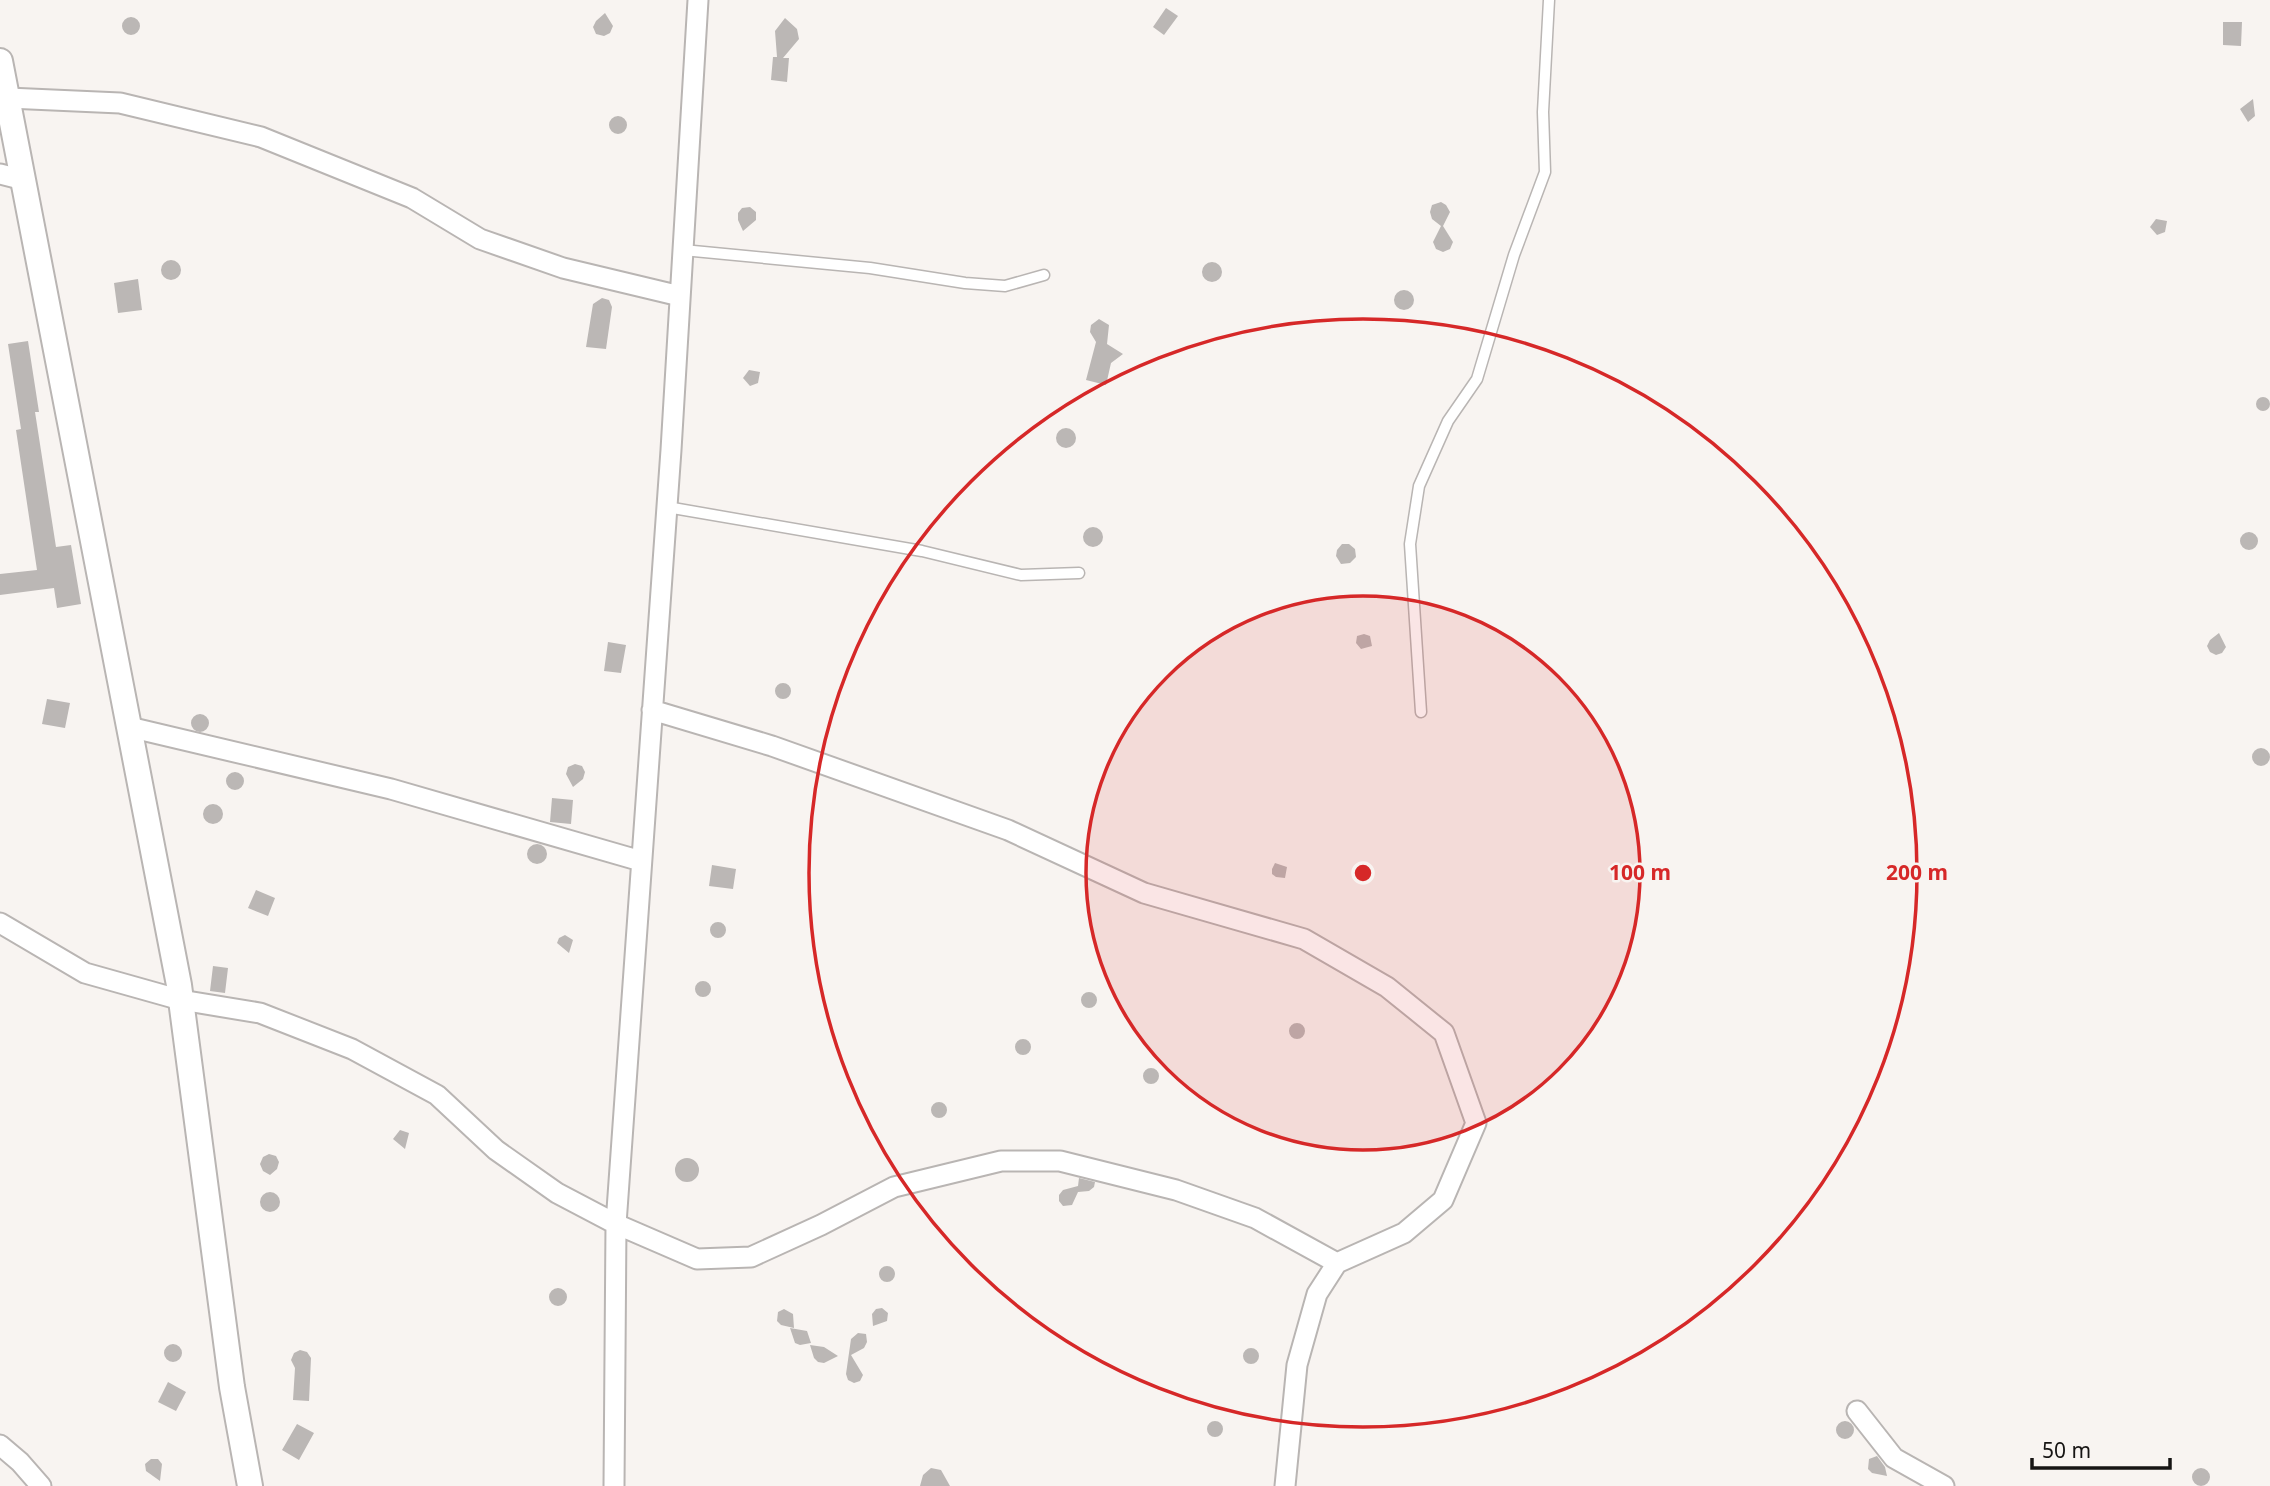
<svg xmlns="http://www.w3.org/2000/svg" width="2270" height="1486" viewBox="0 0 2270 1486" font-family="'Noto Sans',sans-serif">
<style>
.building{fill:#bbb7b5}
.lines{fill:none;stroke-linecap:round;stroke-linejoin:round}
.service-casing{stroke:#b9b5b3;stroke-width:13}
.minor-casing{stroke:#b9b5b3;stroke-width:23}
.tertiary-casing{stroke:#b9b5b3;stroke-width:28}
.service{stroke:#fff;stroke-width:10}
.minor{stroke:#fff;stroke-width:19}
.tertiary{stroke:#fff;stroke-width:24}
.ring{fill:none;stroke:#d62828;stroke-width:3.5}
.centre{fill:#d62828;stroke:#f8f4f1;stroke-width:3.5}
.ring-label{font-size:21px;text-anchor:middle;font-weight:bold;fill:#d62828;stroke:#f8f4f1;stroke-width:5;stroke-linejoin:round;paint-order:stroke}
</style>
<rect width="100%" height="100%" fill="#f8f4f1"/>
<path class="building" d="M1166,8L1178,16L1164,35L1153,27Z
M605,13L613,26L610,33L604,36L596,34L593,27L596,21Z
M122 26a9 9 0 1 1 18 0a9 9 0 1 1-18 0Z
M785,18L797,29L799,39L783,58H789L787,82L771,80L773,57H777L775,31Z
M2223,22H2242L2241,46L2223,45Z
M2253,99L2255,116L2248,122L2240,109Z
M609 125a9 9 0 1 1 18 0a9 9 0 1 1-18 0Z
M1441,202L1446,205L1450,212L1443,226L1453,242L1450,249L1443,252L1436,249L1433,242L1441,226L1432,219L1430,212L1432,205Z
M750,207L756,212V220L743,231L738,220V213L742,208Z
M2156,219L2167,221L2165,232L2157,235L2150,227Z
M161 270a10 10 0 1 1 20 0a10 10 0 1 1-20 0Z
M1202 272a10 10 0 1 1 20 0a10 10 0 1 1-20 0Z
M138,279L142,310L118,313L114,283Z
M1394 300a10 10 0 1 1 20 0a10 10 0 1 1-20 0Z
M602,298L609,300L612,307L606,349L586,347L593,304Z
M1099,319L1109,325L1107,344L1123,354L1111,363L1106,385L1086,380L1096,342L1090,332L1091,325Z
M28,341L39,412H35L56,547L71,545L81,604L57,608L54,588L0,595V574L37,570L16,430L21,429L8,344Z
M749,370L760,372L758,383L750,386L743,378Z
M2256 404a7 7 0 1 1 14 0a7 7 0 1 1-14 0Z
M1056 438a10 10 0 1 1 20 0a10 10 0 1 1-20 0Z
M1083 537a10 10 0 1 1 20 0a10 10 0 1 1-20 0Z
M2240 541a9 9 0 1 1 18 0a9 9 0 1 1-18 0Z
M1342,544H1349L1355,549L1356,557L1350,563L1341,564L1336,556L1337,550Z
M2219,633L2226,647L2222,653L2216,655L2210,652L2207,646L2210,640Z
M1364,634L1370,636L1372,646L1361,649L1356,643L1357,636Z
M608,642L626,645L621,673L604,671Z
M775 691a8 8 0 1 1 16 0a8 8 0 1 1-16 0Z
M47,699L70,703L65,728L42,724Z
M191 723a9 9 0 1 1 18 0a9 9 0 1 1-18 0Z
M2252 757a9 9 0 1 1 18 0a9 9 0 1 1-18 0Z
M575,764L582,766L585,772L583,779L573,787L566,774L568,767Z
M226 781a9 9 0 1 1 18 0a9 9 0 1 1-18 0Z
M552,798L573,800L571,824L550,822Z
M203 814a10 10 0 1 1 20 0a10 10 0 1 1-20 0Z
M527 854a10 10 0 1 1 20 0a10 10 0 1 1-20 0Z
M1275,863L1287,867L1285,878L1276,877L1272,874V869Z
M712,865L736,869L733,889L709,886Z
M256,890L275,898L268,916L248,908Z
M710 930a8 8 0 1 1 16 0a8 8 0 1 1-16 0Z
M565,935L573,940L569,953L557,943L559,938Z
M213,966L228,968L225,993L210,991Z
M695 989a8 8 0 1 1 16 0a8 8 0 1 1-16 0Z
M1081 1000a8 8 0 1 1 16 0a8 8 0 1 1-16 0Z
M1289 1031a8 8 0 1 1 16 0a8 8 0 1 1-16 0Z
M1015 1047a8 8 0 1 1 16 0a8 8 0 1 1-16 0Z
M1143 1076a8 8 0 1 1 16 0a8 8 0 1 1-16 0Z
M931 1110a8 8 0 1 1 16 0a8 8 0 1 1-16 0Z
M400,1130L409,1133L405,1149L393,1139Z
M269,1154L276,1156L279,1162L277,1169L270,1175L263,1171L260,1164L263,1157Z
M675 1170a12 12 0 1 1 24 0a12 12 0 1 1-24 0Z
M1079,1178L1095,1182L1094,1187L1089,1191L1078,1192L1072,1205L1063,1206L1059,1201V1195L1063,1190L1078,1186Z
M260 1202a10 10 0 1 1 20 0a10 10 0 1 1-20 0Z
M879 1274a8 8 0 1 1 16 0a8 8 0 1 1-16 0Z
M549 1297a9 9 0 1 1 18 0a9 9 0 1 1-18 0Z
M882,1308L888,1313L887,1321L873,1326L872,1314L876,1309Z
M784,1309L793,1314L794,1328L781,1325L777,1321L778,1312Z
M790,1328L807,1331L811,1343L800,1345L795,1343Z
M858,1333L866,1334L867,1342L864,1348L851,1355L863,1375L860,1381L854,1383L848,1380L846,1374L851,1339Z
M164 1353a9 9 0 1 1 18 0a9 9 0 1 1-18 0Z
M810,1345L824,1347L838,1356L824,1363L818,1362L814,1358Z
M1243 1356a8 8 0 1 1 16 0a8 8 0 1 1-16 0Z
M300,1350L307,1352L311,1358L309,1401L293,1400L295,1368L291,1360L294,1353Z
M168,1382L186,1392L176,1411L158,1402Z
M1207 1429a8 8 0 1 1 16 0a8 8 0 1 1-16 0Z
M1836 1430a9 9 0 1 1 18 0a9 9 0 1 1-18 0Z
M297,1424L314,1433L299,1460L282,1450Z
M1877,1456L1885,1467L1887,1476L1872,1473L1868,1469L1869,1459Z
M151,1459H158L162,1464L160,1481L146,1471L145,1464Z
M2192 1477a9 9 0 1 1 18 0a9 9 0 1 1-18 0Z
M931,1468L941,1470L950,1486H920L923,1475Z"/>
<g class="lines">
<defs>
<path id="service" d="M683,250L870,268L965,283L1005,286L1044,275
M667,507L922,551L1021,575L1079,573
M1421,712L1410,544L1419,486L1448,421L1477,379L1514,255L1545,172L1543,112L1549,0"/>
<path id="minor" d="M8,98L120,103L261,137L412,198L480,239L563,268L680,296
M0,174L24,180
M652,710L772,746L1008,830L1144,893L1304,939L1387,987L1444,1033L1476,1123L1443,1200L1404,1233L1337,1263L1317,1294L1297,1365L1285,1486
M129,727L391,789L641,861
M0,923L85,973L181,1000L260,1013L352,1049L437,1095L496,1150L557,1193L616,1224L697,1259L751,1257L821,1225L894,1187L1001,1161H1060L1176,1190L1255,1218L1337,1263
M1857,1411L1894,1458L1944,1486
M0,1445L20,1462L41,1486
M614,1486L616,1224L671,450L698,0"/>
<path id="tertiary" d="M0,61L179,985L232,1387L250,1486"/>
</defs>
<use href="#service" class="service-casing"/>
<use href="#minor" class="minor-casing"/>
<use href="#tertiary" class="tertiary-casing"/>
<use href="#service" class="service"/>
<use href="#minor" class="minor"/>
<use href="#tertiary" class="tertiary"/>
</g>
<circle cx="1363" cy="873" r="277" fill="#d62828" fill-opacity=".12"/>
<g class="ring">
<circle cx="1363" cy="873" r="277"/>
<circle cx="1363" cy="873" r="554"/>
</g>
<circle cx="1363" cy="873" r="10" class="centre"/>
<g class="ring-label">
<text x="1640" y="880">100 m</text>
<text x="1917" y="880">200 m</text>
</g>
<path d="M2032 1458v10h138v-10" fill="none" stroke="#161413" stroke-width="3.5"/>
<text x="2042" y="1458" font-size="21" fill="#161413" stroke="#f8f4f1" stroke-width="5" paint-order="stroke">50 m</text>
</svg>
